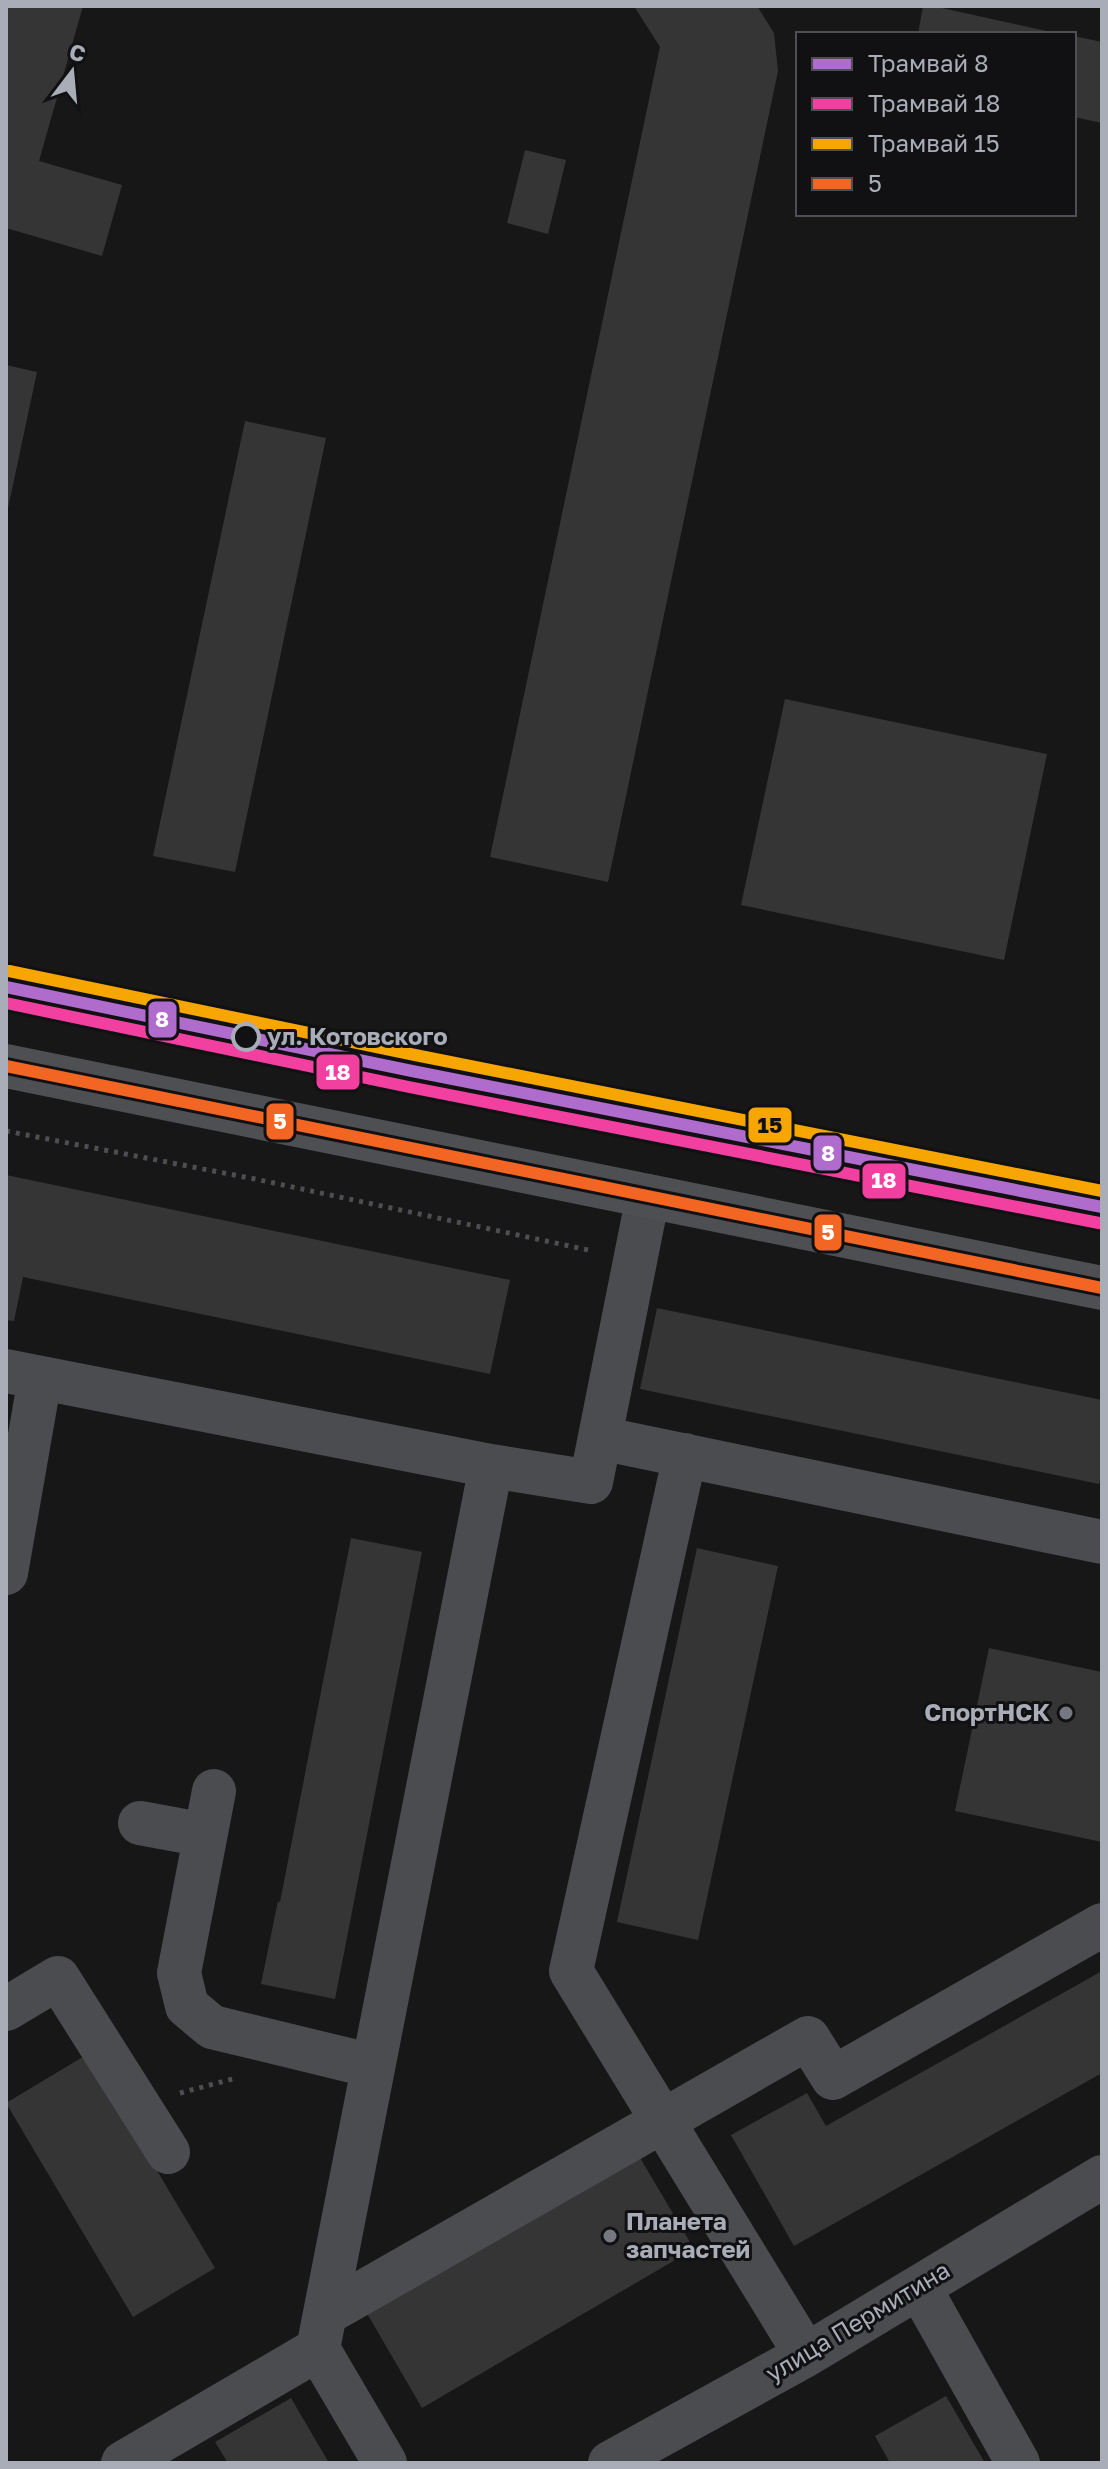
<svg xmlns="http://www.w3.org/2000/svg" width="1108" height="2469" viewBox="0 0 1108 2469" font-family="'Golos Text',sans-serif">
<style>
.building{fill:#353536}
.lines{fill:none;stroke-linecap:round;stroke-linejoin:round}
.path{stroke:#4d4e52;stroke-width:5;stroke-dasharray:4 6;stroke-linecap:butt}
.minor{stroke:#4b4c50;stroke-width:44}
.major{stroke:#4d4f52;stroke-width:44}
.bus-1-casing{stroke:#111113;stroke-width:18}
.bus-1{stroke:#f26522;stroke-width:12}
.tram-1-casing{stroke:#111113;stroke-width:18}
.tram-2-casing{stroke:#111113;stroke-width:18}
.tram-3-casing{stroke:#111113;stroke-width:18}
.tram-1{stroke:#b06ccc;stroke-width:12}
.tram-2{stroke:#f240a1;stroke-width:12}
.tram-3{stroke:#f7a600;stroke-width:12}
.stop-dot{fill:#111113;stroke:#a8adb8;stroke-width:4}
.poi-dot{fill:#757880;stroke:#111113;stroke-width:3}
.labels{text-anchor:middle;stroke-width:6;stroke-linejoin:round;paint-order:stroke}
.stop-label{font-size:24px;font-weight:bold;fill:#a8adb8;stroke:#111113;text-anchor:start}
.poi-label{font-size:24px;font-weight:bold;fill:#a8adb8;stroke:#111113;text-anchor:end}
.street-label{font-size:24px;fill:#a8adb8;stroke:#111113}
.line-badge{stroke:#111113;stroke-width:3}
.badge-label{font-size:22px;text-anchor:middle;font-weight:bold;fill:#fff}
.pale-badge-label{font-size:22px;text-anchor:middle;font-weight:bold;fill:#111}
</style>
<rect width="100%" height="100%" fill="#171717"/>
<path class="building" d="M6,6H83L39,161L122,185L102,256L6,228Z
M634,6H757L774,33L778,71L608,882L490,857L660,47Z
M923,6H933L1060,34H918Z
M1074,36L1102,42V123L1074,117Z
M525,150L566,160L548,234L507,223Z
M6,365L37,372L7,513H6Z
M245,421L326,438L235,872L153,856Z
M785,699L1047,754L1004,960L741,905Z
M6,1175L510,1280L490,1374L23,1277L14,1321L6,1320Z
M657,1308L1102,1400V1470L1099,1484L640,1389Z
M351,1538L422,1552L335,1999L261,1984L278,1901L280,1902Z
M697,1548L778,1566L698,1940L617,1922Z
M989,1648L1102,1672V1842L955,1811Z
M1102,1971V2073L794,2246L731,2135L807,2093L826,2126Z
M96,2049L134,2132L215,2268L133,2317L6,2103Z
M636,2151L694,2249L422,2408L365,2310Z
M946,2396L985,2463H890L875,2436Z
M291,2398L329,2463H228L215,2442Z"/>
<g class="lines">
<path class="path" d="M6,1131L255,1179L593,1251
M180,2093L236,2078"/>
<path class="minor" d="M6,1371L491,1466L591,1482L648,1196
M600,1438L1102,1542
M685,1455L571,1971L806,2355
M6,1573L40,1378
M214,1791L179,1973L187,2006L212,2027L373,2066
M140,1823L205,1835
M6,2009L58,1978L168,2152
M919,2287L1018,2463
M325,2314L808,2038L833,2078L1102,1925
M123,2463L318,2349
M385,2463L318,2349L491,1466
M610,2463L806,2355L1102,2177"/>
<path class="major" d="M6,1066C371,1143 737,1214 1102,1288"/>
<defs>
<path id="bus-1" d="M6,1066L1102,1288"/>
</defs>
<use href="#bus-1" class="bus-1-casing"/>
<use href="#bus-1" class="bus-1"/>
<defs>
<path id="tram-1" d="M6,987L412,1071L1102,1207"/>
<path id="tram-2" d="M6,1003L409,1087L1099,1223"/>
<path id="tram-3" d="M9,971L415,1055L1102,1191"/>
</defs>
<use href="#tram-1" class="tram-1-casing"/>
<use href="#tram-2" class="tram-2-casing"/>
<use href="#tram-3" class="tram-3-casing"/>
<use href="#tram-1" class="tram-1"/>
<use href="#tram-2" class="tram-2"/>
<use href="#tram-3" class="tram-3"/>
</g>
<circle class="stop-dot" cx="246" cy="1037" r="13"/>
<g class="poi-dot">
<circle cx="1066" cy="1713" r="8"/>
<circle cx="610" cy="2236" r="8"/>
</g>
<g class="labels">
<g class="stop-label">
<text x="267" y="1045">ул. Котовского</text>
</g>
<g class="poi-label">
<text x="1050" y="1721">СпортНСК</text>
<text x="626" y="2230" text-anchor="start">Планета<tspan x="626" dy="28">запчастей</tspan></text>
</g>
<g class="street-label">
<text transform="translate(858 2322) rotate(-31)" y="8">улица Пермитина</text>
</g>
</g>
<g class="line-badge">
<rect x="147" y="1000" width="31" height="39" rx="8" fill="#b06ccc"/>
<rect x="315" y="1053" width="46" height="38" rx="8" fill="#f240a1"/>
<rect x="265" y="1102" width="30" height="39" rx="8" fill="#f26522"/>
<rect x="747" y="1106" width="46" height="38" rx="8" fill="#f7a600"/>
<rect x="812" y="1134" width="31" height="38" rx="8" fill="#b06ccc"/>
<rect x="861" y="1162" width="46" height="38" rx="8" fill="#f240a1"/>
<rect x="813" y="1213" width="30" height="39" rx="8" fill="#f26522"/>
</g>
<g class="badge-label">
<text x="162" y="1027">8</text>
<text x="338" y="1080">18</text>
<text x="280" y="1129">5</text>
<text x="828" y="1161">8</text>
<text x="884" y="1188">18</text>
<text x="828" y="1240">5</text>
</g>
<g class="pale-badge-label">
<text x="770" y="1133">15</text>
</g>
<rect width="1108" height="2469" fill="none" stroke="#a8adb8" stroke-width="16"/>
<rect x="796" y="32" width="280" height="184" fill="#111113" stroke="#4d4f55" stroke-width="2"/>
<rect x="812" y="58" width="40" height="12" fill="#b06ccc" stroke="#4d4f55" stroke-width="2"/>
<text x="868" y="72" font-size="24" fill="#a8adb8">Трамвай 8</text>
<rect x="812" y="98" width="40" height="12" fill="#f240a1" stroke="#4d4f55" stroke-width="2"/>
<text x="868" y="112" font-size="24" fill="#a8adb8">Трамвай 18</text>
<rect x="812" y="138" width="40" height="12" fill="#f7a600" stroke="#4d4f55" stroke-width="2"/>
<text x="868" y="152" font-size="24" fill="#a8adb8">Трамвай 15</text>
<rect x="812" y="178" width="40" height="12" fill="#f26522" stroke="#4d4f55" stroke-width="2"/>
<text x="868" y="192" font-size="24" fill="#a8adb8">5</text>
<g transform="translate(72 72) rotate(16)" stroke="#111113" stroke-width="6" paint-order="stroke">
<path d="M0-6L14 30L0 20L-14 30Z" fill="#a8adb8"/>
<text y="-12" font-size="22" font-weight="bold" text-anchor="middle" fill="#a8adb8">С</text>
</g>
</svg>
